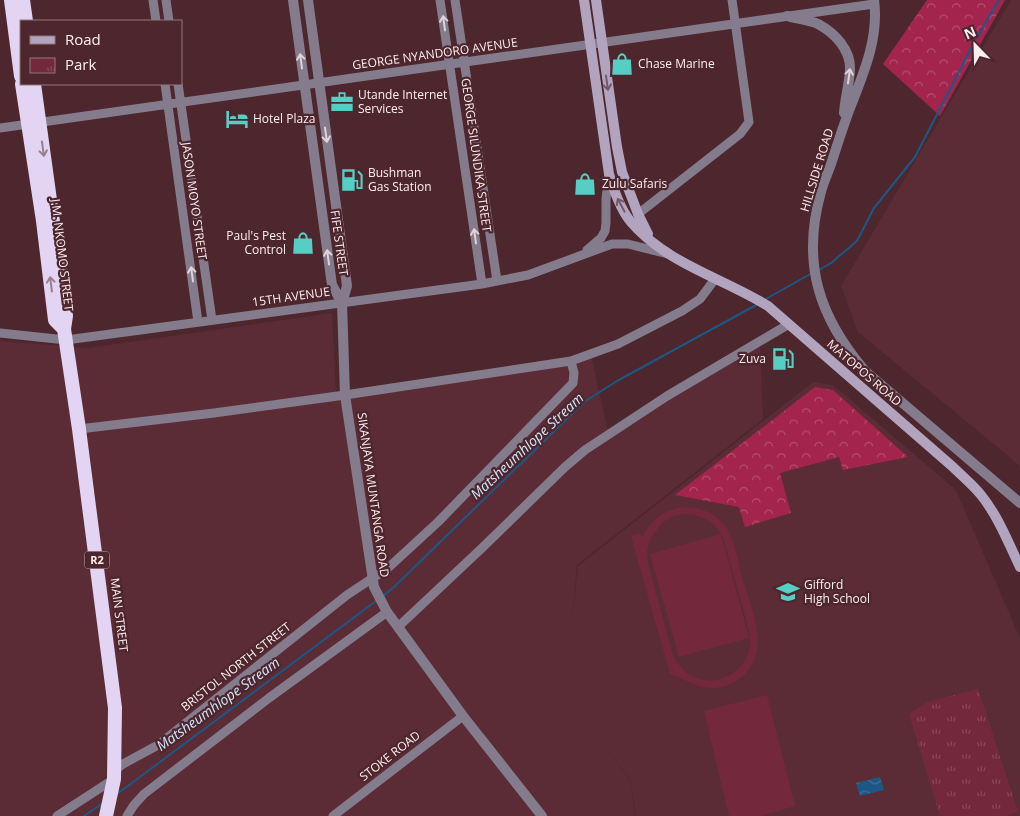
<svg xmlns="http://www.w3.org/2000/svg" width="1020" height="816" viewBox="0 0 1020 816" font-family="'Open Sans',sans-serif">
<style>
.built{fill:#5b2c36}
.green{fill:#74283c;fill-rule:evenodd}
.forest{fill:url(#forest-crowns)}
.park{fill:url(#park-tufts)}
.water{fill:url(#water-waves)}
.lines{fill:none;stroke-linecap:round;stroke-linejoin:round}
.stream{stroke:#1d5786;stroke-width:2}
.minor{stroke:#847c8d;stroke-width:9}
.tertiary{stroke:#847c8d;stroke-width:10}
.secondary{stroke:#b2a4bf;stroke-width:10}
.trunk{stroke:#e2d4f2;stroke-width:14}
.oneway{stroke:#e0d2d7}
.oneway2{stroke:#755868}
.oneway3{stroke:#987d90}
.labels{text-anchor:middle;stroke-width:4.5;stroke-linejoin:round;paint-order:stroke}
.shield{fill:#4d262e;stroke:#c9b2b6;stroke-width:1}
.shield-label{font-size:11px;font-weight:bold;fill:#feeef0}
.street-label{font-size:12px;fill:#feeef0;stroke:#4d262e}
.poi-label{font-size:12px;fill:#feeef0;stroke:#4d262e;text-anchor:start}
.water-label{font-size:14px;font-style:italic;fill:#d0e7fd;stroke:#4d262e}
</style>
<defs>
<pattern id="forest-crowns" width="20" height="18" patternUnits="userSpaceOnUse" patternTransform="scale(1.25)"><rect width="20" height="18" fill="#a3244d"/><path d="M2 6a3 3 0 1 1 6 0M12 15a3 3 0 1 1 6 0" fill="none" stroke="#b54f70"/></pattern>
<pattern id="park-tufts" width="24" height="20" patternUnits="userSpaceOnUse" patternTransform="scale(1.25)"><rect width="24" height="20" fill="#74283c"/><path d="M3 7l-1-3M5 7V3M7 7l1-3M15 17l-1-3M17 17v-4M19 17l1-3" fill="none" stroke="#894858"/></pattern>
<pattern id="water-waves" width="16" height="10" patternUnits="userSpaceOnUse" patternTransform="scale(1.25)"><rect width="16" height="10" fill="#1d5786"/><path d="M0 5q4-4 8 0t8 0" fill="none" stroke="#3f6f97"/></pattern>
</defs>
<rect width="100%" height="100%" fill="#4d262e"/>
<path class="built" d="M1011,0H1020V466L858,332L841,286Z
M332,313L336,392L591,356L609,435L760,344L763,419L577,565L572,619L578,566L813,382L833,385L956,490L1020,638V816H636L630,779L600,740L630,780L635,816H0V341L88,348Z"/>
<path class="green" d="M686,507C699,508 711,511 721,521C735,535 737,559 742,577C751,608 771,648 744,675C735,683 724,688 713,688C696,689 685,678 670,674L631,536L640,533L642,538C651,519 665,509 686,507ZM686,514C701,515 714,521 721,534L650,554L679,657L749,638L721,534L723,537L749,630C759,682 690,701 672,652L648,564L647,551L650,539L662,523L673,516Z
M767,695L795,806L760,816H729L704,711Z"/>
<path class="forest" d="M927,0H1005L940,116L883,64Z
M815,387L833,390L908,457L843,470L839,457L780,473L791,513L745,527L739,507L675,495Z"/>
<path class="park" d="M978,689L1018,812L1005,816H940L909,714L927,702Z"/>
<path class="water" d="M880,777L884,790L860,796L856,783Z"/>
<g class="lines">
<path class="stream" d="M819,270L831,263L857,241L874,208L915,157L976,39L999,0
M764,300L812,273
M382,597L394,587L584,402L617,381L758,304
M117,794L376,601
M84,816L103,803"/>
<path class="minor" d="M153,0L156,21
M166,0L169,21
M440,0L482,284
M455,0L497,281
M165,84L198,322
M178,84L212,320
M0,128L874,4
M638,214L740,134L749,122L732,0
M587,250L601,238L605,231L606,223V199L609,174
M0,333L66,340L482,284L528,275L612,244H628L668,254
M79,429L214,413L345,395L571,361L618,344L682,311L700,299L715,279
M398,627L482,548L565,467L585,450L667,396L789,324
M114,771L123,764L158,745L347,595L388,568L438,522L573,383L574,373L571,361
M57,816L114,779
M127,816L134,805L144,794L269,698L387,612
M333,816L463,716"/>
<path class="tertiary" d="M293,0L332,285L342,303
M308,0L347,286L342,303L345,395L374,587L387,612L463,716L542,816
M874,0C879,36 865,70 852,103C844,123 838,143 831,164C828,173 823,183 821,192C801,263 819,317 865,371L1020,503
M787,16C797,19 809,20 818,24C835,33 851,50 850,70C849,85 845,99 844,113"/>
<path class="secondary" d="M584,0L609,174C614,190 620,209 631,222C667,264 723,278 768,306L953,467C962,476 973,485 981,495C998,516 1008,542 1020,567
M596,0L617,147L622,172L638,214L648,234"/>
<path class="trunk" d="M11,0L21,76
M23,0L26,21
M22,84L43,221L55,320L64,329
M34,84L66,316L64,329L79,429L115,708L114,779L106,816"/>
</g>
<defs><path id="oneway-shaft" d="M-6 0H5M1.5-3L5.5 0L1.5 3" fill="none" stroke-width="1.6" stroke-linecap="round" stroke-linejoin="round" transform="scale(1.25)"/></defs>
<g class="oneway">
<use href="#oneway-shaft" transform="translate(444 23) rotate(-98)"/>
<use href="#oneway-shaft" transform="translate(301 61) rotate(-98)"/>
<use href="#oneway-shaft" transform="translate(849 76) rotate(-82)"/>
<use href="#oneway-shaft" transform="translate(326 135) rotate(82)"/>
<use href="#oneway-shaft" transform="translate(475 236) rotate(-98)"/>
<use href="#oneway-shaft" transform="translate(328 257) rotate(-98)"/>
<use href="#oneway-shaft" transform="translate(192 274) rotate(-98)"/>
</g>
<g class="oneway2">
<use href="#oneway-shaft" transform="translate(607 83) rotate(82)"/>
<use href="#oneway-shaft" transform="translate(621 205) rotate(-118)"/>
</g>
<g class="oneway3">
<use href="#oneway-shaft" transform="translate(43 149) rotate(82)"/>
<use href="#oneway-shaft" transform="translate(51 284) rotate(-97)"/>
</g>
<defs>
<symbol id="shop-bare" viewBox="-9 -9 18 18"><path d="M-5-2.5h2.3a2.7 3.5 0 0 1 5.4 0H5L5.5 6h-11ZM-1.5-2.5h3a1.5 2.3 0 0 0-3 0Z" fill="#56cec3" stroke="#4d262e" stroke-width="2.5" paint-order="stroke"/></symbol>
<symbol id="office-bare" viewBox="-9 -9 18 18"><path d="M-6-3h4V-5.5h4V-3h4V5H-6ZM-1-4.5V-3h2v-1.5ZM-6 0V1H6V0Z" fill="#56cec3" stroke="#4d262e" stroke-width="2.5" paint-order="stroke"/></symbol>
<symbol id="hotel-bare" viewBox="-9 -9 18 18"><path d="M-6-4.5h1.5V1H6V5H4.5V3h-9V5H-6ZM-4 0a1.8 1.8 0 1 1 3.6 0ZM.5 0V-2.5h3Q6-2.5 6 0Z" fill="#56cec3" stroke="#4d262e" stroke-width="2.5" paint-order="stroke"/></symbol>
<symbol id="fuel-bare" viewBox="-9 -9 18 18"><path d="M-5.5-6h7V0h2V4h1.3V-2.5L3-4.5l.8-.8L6-3V5H2.5V1h-1V6h-7ZM-4.2-4.7v3.2H.2V-4.7Z" fill="#56cec3" stroke="#4d262e" stroke-width="2.5" paint-order="stroke"/></symbol>
<symbol id="school-bare" viewBox="-9 -9 18 18"><path d="M0-5L7-2L0 1L-7-2ZM-4 1L0 2.5L4 1V4Q0 6-4 4Z" fill="#56cec3" stroke="#4d262e" stroke-width="2.5" paint-order="stroke"/></symbol>
</defs>
<g fill-rule="evenodd">
<use href="#shop-bare" x="606" y="48" width="32" height="32"/>
<use href="#office-bare" x="326" y="86" width="32" height="32"/>
<use href="#hotel-bare" x="221" y="103" width="32" height="32"/>
<use href="#fuel-bare" x="336" y="164" width="32" height="32"/>
<use href="#shop-bare" x="569" y="168" width="32" height="32"/>
<use href="#shop-bare" x="287" y="227" width="32" height="32"/>
<use href="#fuel-bare" x="767" y="343" width="32" height="32"/>
<use href="#school-bare" x="772" y="576" width="32" height="32"/>
</g>
<g class="labels">
<rect class="shield" x="84.5" y="551.5" width="25" height="17" rx="4"/>
<g class="shield-label">
<text x="97" y="564">R2</text>
</g>
<g class="street-label">
<text transform="translate(435 54) rotate(-8)" y="4">GEORGE NYANDORO AVENUE</text>
<text transform="translate(476 155) rotate(82)" y="4">GEORGE SILUNDIKA STREET</text>
<text transform="translate(817 170) rotate(-73)" y="4">HILLSIDE ROAD</text>
<text transform="translate(194 201) rotate(82)" y="4">JASON MOYO STREET</text>
<text transform="translate(339 243) rotate(82)" y="4">FIFE STREET</text>
<text transform="translate(62 255) rotate(83)" y="4">J.M. NKOMO STREET</text>
<text transform="translate(291 297) rotate(-8)" y="4">15TH AVENUE</text>
<text transform="translate(864 373) rotate(41)" y="4">MATOPOS ROAD</text>
<text transform="translate(373 495) rotate(82)" y="4">SIKANJAYA MUNTANGA ROAD</text>
<text transform="translate(119 615) rotate(83)" y="4">MAIN STREET</text>
<text transform="translate(236 667) rotate(-38)" y="4">BRISTOL NORTH STREET</text>
<text transform="translate(390 756) rotate(-38)" y="4">STOKE ROAD</text>
</g>
<g class="poi-label">
<text x="638" y="68">Chase Marine</text>
<text x="358" y="99">Utande Internet<tspan x="358" dy="14">Services</tspan></text>
<text x="253" y="123">Hotel Plaza</text>
<text x="368" y="177">Bushman<tspan x="368" dy="14">Gas Station</tspan></text>
<text x="602" y="188">Zulu Safaris</text>
<text x="286" y="240" text-anchor="end">Paul's Pest<tspan x="286" dy="14">Control</tspan></text>
<text x="766" y="363" text-anchor="end">Zuva</text>
<text x="804" y="589">Gifford<tspan x="804" dy="14">High School</tspan></text>
</g>
<g class="water-label">
<text transform="translate(527 446) rotate(-43)" y="5">Matsheumhlope Stream</text>
<text transform="translate(218 704) rotate(-36)" y="5">Matsheumhlope Stream</text>
</g>
</g>
<rect x="20" y="20" width="162" height="65" fill="#4d262e" stroke="#94767c"/>
<rect x="30" y="36" width="25" height="8" fill="#b2a4bf" stroke="#94767c"/>
<text x="65" y="45" font-size="15" fill="#feeef0">Road</text>
<rect x="30" y="58" width="25" height="15" fill="url(#park-tufts)" stroke="#94767c"/>
<text x="65" y="70" font-size="15" fill="#feeef0">Park</text>
<g transform="translate(975 45) rotate(337)" stroke="#4d262e" stroke-width="4" paint-order="stroke">
<path d="M0-4L9 19L0 12L-9 19Z" fill="#feeef0"/>
<text y="-8" font-size="14" font-weight="bold" text-anchor="middle" fill="#feeef0">N</text>
</g>
</svg>
